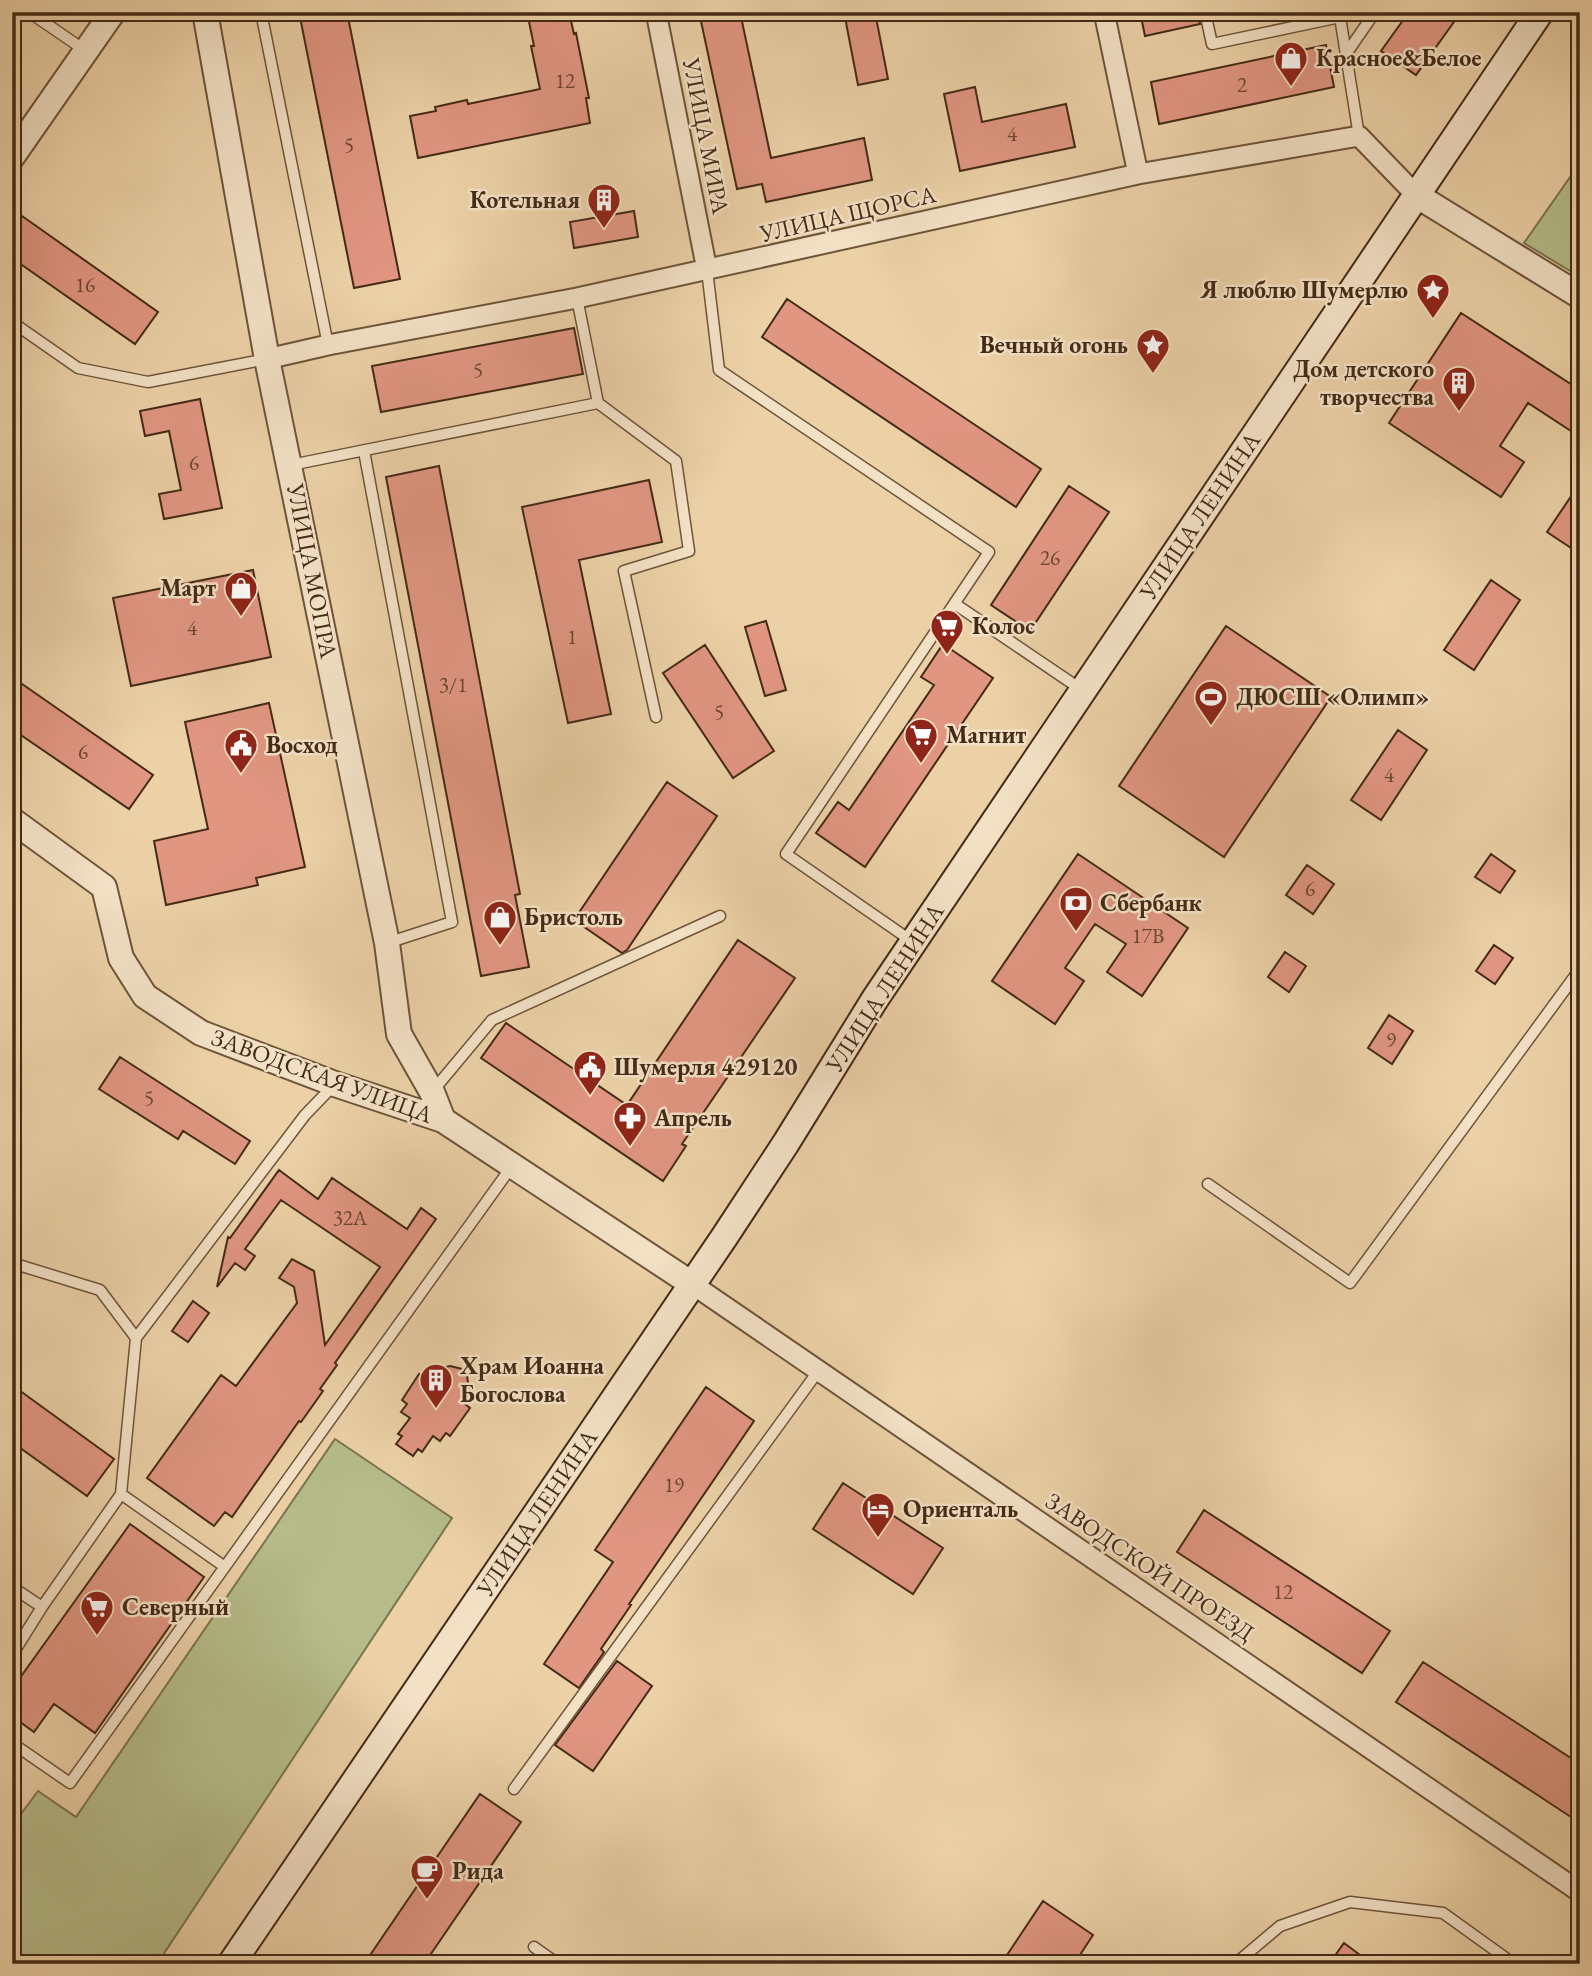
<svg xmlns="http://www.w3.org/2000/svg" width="1592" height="1976" viewBox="0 0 1592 1976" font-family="'EB Garamond',serif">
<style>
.green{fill:#b5bc89;stroke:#7c7350;stroke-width:2}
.building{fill:#e19682;stroke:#442a16;stroke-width:2}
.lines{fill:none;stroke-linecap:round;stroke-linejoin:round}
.service-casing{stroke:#6e543a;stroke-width:13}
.minor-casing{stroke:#6e543a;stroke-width:23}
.tertiary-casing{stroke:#6e543a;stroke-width:28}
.secondary-casing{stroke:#442a16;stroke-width:30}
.service{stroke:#f3e1c6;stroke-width:10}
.minor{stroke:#f3e1c6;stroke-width:19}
.tertiary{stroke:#f3e1c6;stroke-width:24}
.secondary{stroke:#f3e1c6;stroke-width:26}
.labels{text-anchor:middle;stroke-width:5;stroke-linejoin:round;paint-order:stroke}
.number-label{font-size:21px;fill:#6b4531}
.poi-label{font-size:24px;font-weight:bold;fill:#442a16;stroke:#f3e1c6;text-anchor:start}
.street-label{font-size:24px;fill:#442a16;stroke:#f3e1c6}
</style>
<rect width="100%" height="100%" fill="#ecd1a7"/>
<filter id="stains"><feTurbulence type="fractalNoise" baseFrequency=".00286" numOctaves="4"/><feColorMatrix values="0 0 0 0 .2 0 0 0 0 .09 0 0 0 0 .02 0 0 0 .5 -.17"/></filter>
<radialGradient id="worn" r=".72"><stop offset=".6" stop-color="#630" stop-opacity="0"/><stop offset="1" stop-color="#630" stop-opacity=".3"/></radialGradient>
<path class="green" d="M1580,163V277L1524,243Z
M335,1439L452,1518L157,1964H12V1826L38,1791L76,1817Z"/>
<path class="building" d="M299,12H347L400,279L354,288Z
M527,12H569L574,34L576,33L589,98H586L590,123L418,158L410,116L436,111L435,107L467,100L468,104L540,89L531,46H534Z
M699,12H740L771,158L864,138L872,180L766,202L762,184L737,189Z
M844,12H875L888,79L858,85Z
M1140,12H1198L1200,24L1145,36Z
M1409,12H1461L1416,75L1381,51Z
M1326,45L1334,87L1159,124L1151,82Z
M975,87L982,122L1066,104L1075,147L960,171L944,94Z
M634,211L638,237L574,248L570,222Z
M22,216L158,312L135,344L12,258V231Z
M787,299L1041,469L1016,507L762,337Z
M1461,313L1580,390V437L1528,403L1500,446L1524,462L1501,497L1389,423Z
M574,328L583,374L381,412L372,366Z
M200,399L222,508L164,519L159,494L181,490L169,431L145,436L140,411Z
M439,466L520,894L515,895L529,967L481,976L386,477Z
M649,480L662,542L579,560L611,714L568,723L522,507Z
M1580,483V554L1547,532Z
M1069,486L1109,512L1030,631L991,605Z
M253,570L271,657L131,686L113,598Z
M1491,580L1520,600L1474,670L1444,650Z
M766,621L786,690L765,696L745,627Z
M1226,626L1331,697L1224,857L1119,786Z
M943,644L993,678L865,867L816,833L838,802L849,810L934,685L921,677Z
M705,645L774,751L733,778L663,673Z
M12,677L153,775L129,809L12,729Z
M269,703L305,867L256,878L258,885L166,905L154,841L208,829L185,722Z
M1398,730L1427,750L1381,820L1351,800Z
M667,782L717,816L627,950L622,953L574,920Z
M1078,854L1188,928L1142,996L1107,972L1126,944L1095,924L1065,968L1084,981L1055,1024L992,981Z
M1491,854L1515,871L1500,893L1475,877Z
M1307,865L1334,884L1313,914L1286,895Z
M738,940L795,978L682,1144L686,1146L663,1181L481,1058L506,1023L627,1105Z
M1494,945L1513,958L1495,984L1476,971Z
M1285,952L1306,966L1289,992L1268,977Z
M1389,1015L1413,1031L1392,1064L1368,1048Z
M120,1057L250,1141L235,1164L183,1131L178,1139L99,1089Z
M279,1170L318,1199L332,1178L407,1229L421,1208L436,1219L335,1363L337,1365L320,1389L323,1391L301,1422L299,1421L232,1517L225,1512L214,1526L147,1478L221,1375L236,1386L297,1303L294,1287L279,1278L292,1259L314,1271L325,1345L380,1267L281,1200L245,1249L255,1256L245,1270L235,1263L217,1287L228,1237L230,1238Z
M193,1301L209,1313L188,1342L172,1331Z
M450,1366L462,1369L467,1376L470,1396L465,1404L470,1408L450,1436L446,1433L440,1441L433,1436L422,1452L418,1449L413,1456L396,1444L402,1436L398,1434L410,1418L401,1412L407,1404L402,1400L419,1374L423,1376L429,1367L434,1370Z
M12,1385L114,1459L87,1496L12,1442Z
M706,1387L754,1421L629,1604L631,1605L601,1649L604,1652L579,1688L544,1664L613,1562L595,1550Z
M843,1483L943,1548L913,1594L813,1529Z
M1204,1510L1390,1631L1362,1673L1177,1552Z
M130,1524L204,1577L95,1733L54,1704L34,1732L12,1716V1689Z
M617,1661L652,1686L593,1771L555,1745Z
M1423,1662L1580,1764V1823L1396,1702Z
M480,1794L521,1822L424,1964H364Z
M1043,1901L1093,1935L1074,1964H1001Z
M1344,1943L1372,1964H1329Z"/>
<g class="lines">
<defs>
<path id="service" d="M29,12L86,51
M261,12L328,345
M1205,12L1212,44L1340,17L1359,136
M1346,54L1375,12
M707,270L719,370L989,552L786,854L913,942
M12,322L78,368L148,382L267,359
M598,403L676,461L689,551L624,571L656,717
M364,451L452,922L387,943
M291,465L598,403L577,298
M955,604L1082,690
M432,1092L492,1020L720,916
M1208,1184L1350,1283L1580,969
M12,1263L100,1290L136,1338
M121,1494L136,1338L305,1115L334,1085
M12,1587L42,1607
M12,1655L42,1607L121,1494L225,1567
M12,1743L70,1783L512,1166
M514,1789L819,1370
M534,1947L558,1964
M1235,1964L1280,1926L1350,1902L1443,1913L1514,1964"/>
<path id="minor" d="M656,12L707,270
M1104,12L1138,174
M267,359L328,345L577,298L1138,174L1359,136L1416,195
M692,1284L1580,1892"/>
<path id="tertiary" d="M205,12L267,359L387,943L399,1034L432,1092L443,1120
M12,157L113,12
M1416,195L1580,296
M12,820L104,887L121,958L145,996L201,1033L335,1084L443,1120L692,1284"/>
<path id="secondary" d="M231,1964L725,1236L786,1143L875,999L1540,12"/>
</defs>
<use href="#service" class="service-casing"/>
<use href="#minor" class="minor-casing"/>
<use href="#tertiary" class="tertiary-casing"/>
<use href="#secondary" class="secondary-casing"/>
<use href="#service" class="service"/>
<use href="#minor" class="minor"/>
<use href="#tertiary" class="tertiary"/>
<use href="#secondary" class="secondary"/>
</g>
<defs>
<symbol id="shop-pin" viewBox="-11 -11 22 30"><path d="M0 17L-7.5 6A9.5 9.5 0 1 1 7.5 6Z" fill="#8f2418" stroke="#f3e1c6"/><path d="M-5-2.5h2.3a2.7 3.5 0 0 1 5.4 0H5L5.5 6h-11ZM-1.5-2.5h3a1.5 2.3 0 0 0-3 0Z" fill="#fff"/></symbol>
<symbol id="building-pin" viewBox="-11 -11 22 30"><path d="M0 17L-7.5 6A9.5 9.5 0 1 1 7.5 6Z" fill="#8f2418" stroke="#f3e1c6"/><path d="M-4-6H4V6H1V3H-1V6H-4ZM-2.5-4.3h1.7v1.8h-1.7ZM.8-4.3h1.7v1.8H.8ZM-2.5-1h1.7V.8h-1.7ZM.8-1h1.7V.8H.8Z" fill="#fff"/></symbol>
<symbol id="sight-pin" viewBox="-11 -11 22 30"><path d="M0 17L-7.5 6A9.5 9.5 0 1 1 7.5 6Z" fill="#8f2418" stroke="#f3e1c6"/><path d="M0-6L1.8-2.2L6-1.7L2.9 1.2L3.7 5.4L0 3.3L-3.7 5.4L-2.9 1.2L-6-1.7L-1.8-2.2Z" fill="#fff"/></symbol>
<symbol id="supermarket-pin" viewBox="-11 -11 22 30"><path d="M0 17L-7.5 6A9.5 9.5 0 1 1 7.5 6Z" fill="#8f2418" stroke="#f3e1c6"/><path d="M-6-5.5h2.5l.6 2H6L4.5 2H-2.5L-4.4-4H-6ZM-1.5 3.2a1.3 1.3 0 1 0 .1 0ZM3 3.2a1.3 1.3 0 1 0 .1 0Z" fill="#fff"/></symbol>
<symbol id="stadium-pin" viewBox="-11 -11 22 30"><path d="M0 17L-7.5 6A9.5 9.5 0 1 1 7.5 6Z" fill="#8f2418" stroke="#f3e1c6"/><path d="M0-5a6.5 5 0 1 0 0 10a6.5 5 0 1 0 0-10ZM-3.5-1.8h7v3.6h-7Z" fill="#fff"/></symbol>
<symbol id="civic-pin" viewBox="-11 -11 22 30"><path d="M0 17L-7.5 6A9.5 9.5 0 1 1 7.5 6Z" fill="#8f2418" stroke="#f3e1c6"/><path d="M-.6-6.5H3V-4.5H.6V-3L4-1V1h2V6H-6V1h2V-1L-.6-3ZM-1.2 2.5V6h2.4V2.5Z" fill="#fff"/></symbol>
<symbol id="bank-pin" viewBox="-11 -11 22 30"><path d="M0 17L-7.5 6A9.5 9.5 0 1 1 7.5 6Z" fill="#8f2418" stroke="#f3e1c6"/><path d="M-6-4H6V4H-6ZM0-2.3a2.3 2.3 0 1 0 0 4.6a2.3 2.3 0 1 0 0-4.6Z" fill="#fff"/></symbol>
<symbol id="pharmacy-pin" viewBox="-11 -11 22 30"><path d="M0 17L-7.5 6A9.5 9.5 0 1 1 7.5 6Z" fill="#8f2418" stroke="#f3e1c6"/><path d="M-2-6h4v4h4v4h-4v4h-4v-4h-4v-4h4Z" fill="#fff"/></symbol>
<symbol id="hotel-pin" viewBox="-11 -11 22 30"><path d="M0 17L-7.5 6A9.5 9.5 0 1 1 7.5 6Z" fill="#8f2418" stroke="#f3e1c6"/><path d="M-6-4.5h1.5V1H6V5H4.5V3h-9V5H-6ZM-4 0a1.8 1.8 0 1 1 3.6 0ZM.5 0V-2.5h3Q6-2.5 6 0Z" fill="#fff"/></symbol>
<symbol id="cafe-pin" viewBox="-11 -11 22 30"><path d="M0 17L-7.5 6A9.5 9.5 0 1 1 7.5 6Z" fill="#8f2418" stroke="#f3e1c6"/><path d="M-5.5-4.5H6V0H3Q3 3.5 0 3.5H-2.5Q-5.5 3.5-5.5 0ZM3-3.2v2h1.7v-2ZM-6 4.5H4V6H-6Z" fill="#fff"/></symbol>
</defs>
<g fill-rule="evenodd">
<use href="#shop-pin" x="1272" y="39" width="38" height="52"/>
<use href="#building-pin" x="585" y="181" width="38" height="52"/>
<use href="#sight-pin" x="1414" y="271" width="38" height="52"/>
<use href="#sight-pin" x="1134" y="326" width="38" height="52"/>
<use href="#building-pin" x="1440" y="364" width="38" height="52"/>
<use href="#shop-pin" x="222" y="569" width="38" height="52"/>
<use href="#supermarket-pin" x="928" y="607" width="38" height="52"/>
<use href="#stadium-pin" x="1192" y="678" width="38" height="52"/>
<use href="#supermarket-pin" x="902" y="716" width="38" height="52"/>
<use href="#civic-pin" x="222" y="726" width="38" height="52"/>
<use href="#bank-pin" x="1057" y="884" width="38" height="52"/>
<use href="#shop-pin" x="481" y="898" width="38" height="52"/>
<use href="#civic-pin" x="571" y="1048" width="38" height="52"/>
<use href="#pharmacy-pin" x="611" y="1099" width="38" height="52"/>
<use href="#building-pin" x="417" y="1361" width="38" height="52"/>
<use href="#hotel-pin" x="859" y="1490" width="38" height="52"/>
<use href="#supermarket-pin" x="78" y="1588" width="38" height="52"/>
<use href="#cafe-pin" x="408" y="1852" width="38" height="52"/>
</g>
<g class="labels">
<g class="number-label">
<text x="565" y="88">12</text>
<text x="1242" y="92">2</text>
<text x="1012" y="141">4</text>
<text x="349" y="152">5</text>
<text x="85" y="292">16</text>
<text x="478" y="377">5</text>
<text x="194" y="470">6</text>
<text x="1050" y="565">26</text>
<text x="192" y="635">4</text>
<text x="572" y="644">1</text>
<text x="453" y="692">3/1</text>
<text x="719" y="719">5</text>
<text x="83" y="759">6</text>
<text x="1389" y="782">4</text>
<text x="1310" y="896">6</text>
<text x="1148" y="943">17В</text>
<text x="1391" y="1047">9</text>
<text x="149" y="1105">5</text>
<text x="350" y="1225">32А</text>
<text x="674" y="1492">19</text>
<text x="1283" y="1599">12</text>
</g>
<g class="poi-label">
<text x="1316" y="66">Красное&amp;Белое</text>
<text x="580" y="208" text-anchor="end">Котельная</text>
<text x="1408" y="298" text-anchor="end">Я люблю Шумерлю</text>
<text x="1128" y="353" text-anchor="end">Вечный огонь</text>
<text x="1434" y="377" text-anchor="end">Дом детского<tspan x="1434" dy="28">творчества</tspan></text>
<text x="216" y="596" text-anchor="end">Март</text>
<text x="972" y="634">Колос</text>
<text x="1236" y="705">ДЮСШ «Олимп»</text>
<text x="946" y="743">Магнит</text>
<text x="266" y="753">Восход</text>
<text x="1100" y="911">Сбербанк</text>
<text x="524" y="925">Бристоль</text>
<text x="614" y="1075">Шумерля 429120</text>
<text x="654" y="1126">Апрель</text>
<text x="460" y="1374">Храм Иоанна<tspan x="460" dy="28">Богослова</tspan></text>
<text x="903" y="1517">Ориенталь</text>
<text x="122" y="1615">Северный</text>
<text x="452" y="1879">Рида</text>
</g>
<g class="street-label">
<text transform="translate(706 136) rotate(79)" y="8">УЛИЦА МИРА</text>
<text transform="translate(848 214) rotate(-13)" y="8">УЛИЦА ЩОРСА</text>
<text transform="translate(1200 516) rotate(-56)" y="8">УЛИЦА ЛЕНИНА</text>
<text transform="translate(312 571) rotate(79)" y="8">УЛИЦА МОПРА</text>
<text transform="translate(885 988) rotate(-57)" y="8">УЛИЦА ЛЕНИНА</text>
<text transform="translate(322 1076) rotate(20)" y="8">ЗАВОДСКАЯ УЛИЦА</text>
<text transform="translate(537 1513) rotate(-56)" y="8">УЛИЦА ЛЕНИНА</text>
<text transform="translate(1150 1567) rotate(34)" y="8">ЗАВОДСКОЙ ПРОЕЗД</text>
</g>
</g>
<rect width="1592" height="1976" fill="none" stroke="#ecd1a7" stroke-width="42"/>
<rect x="14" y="14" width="1564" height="1948" fill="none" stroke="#442a16" stroke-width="3.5"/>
<rect x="21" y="21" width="1550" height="1934" fill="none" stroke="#442a16" stroke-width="2"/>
<rect width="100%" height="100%" filter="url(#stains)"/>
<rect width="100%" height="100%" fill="url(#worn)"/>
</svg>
